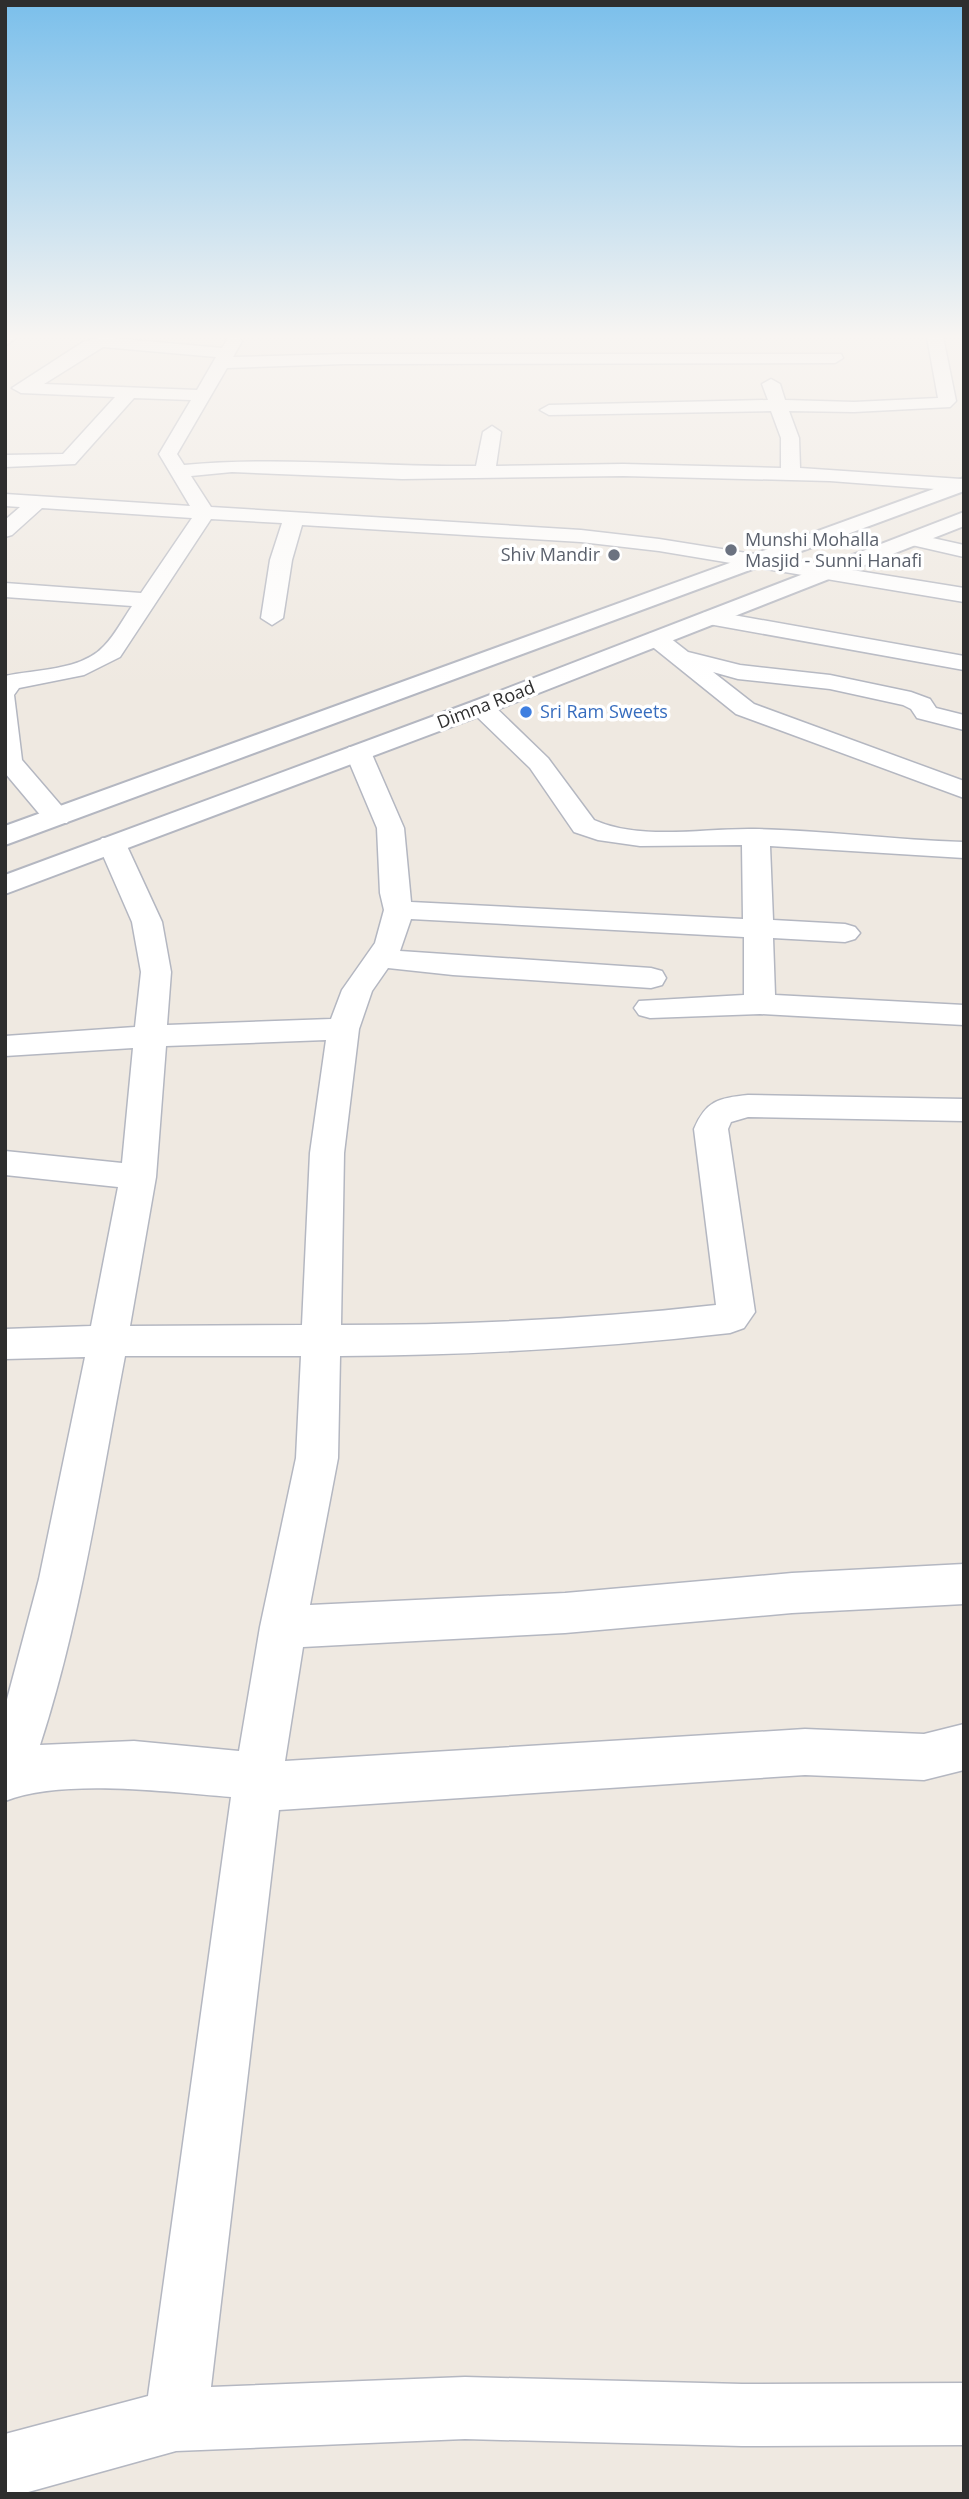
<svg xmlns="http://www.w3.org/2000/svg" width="969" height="2499" viewBox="0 0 969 2499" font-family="'Open Sans',sans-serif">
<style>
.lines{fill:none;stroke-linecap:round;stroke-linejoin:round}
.street-casing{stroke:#b4b7c1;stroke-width:3}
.secondary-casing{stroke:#b4b7c1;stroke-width:4}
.street{fill:#fff;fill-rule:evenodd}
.secondary{fill:#fff;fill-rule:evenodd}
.worship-dot{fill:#6b7280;stroke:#fff;stroke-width:2.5}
.shop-dot{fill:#3f7fe0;stroke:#fff;stroke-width:2.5}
.labels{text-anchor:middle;stroke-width:7;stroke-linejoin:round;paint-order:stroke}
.far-worship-label{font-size:18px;fill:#5b616d;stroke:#fff;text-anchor:start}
.far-street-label{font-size:18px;fill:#2e2e2e;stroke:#fff}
.far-shop-label{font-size:18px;fill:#366cbe;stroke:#fff;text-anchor:start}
</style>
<rect width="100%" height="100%" fill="#efe9e1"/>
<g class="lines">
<defs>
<path id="street" d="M5,337H17L5,346Z
M101,337L222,348L228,338H240L242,341L233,357L344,354H841L843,358L835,363L344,364L227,368L177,454L184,465C281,456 379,467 476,466L483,432L492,426L501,432L496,466L623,464L781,468V438L771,411L549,415L540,410L549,405L768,400L762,384L771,379L780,384L785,400L854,402L938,398L927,337H943L956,401L950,407L854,412L789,411L799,438L800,468L961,479L964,480V490L961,491L830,481L623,476L402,479L232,472L191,476L211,507L581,530L659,539L964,588V602L659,551L581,542L302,525L292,560L283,618L272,625L261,618L270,560L282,523L211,519L120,657L84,675L19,688L14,695L22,760L71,817L67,823H47L5,773V676C36,669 81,671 104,646C115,635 123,619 132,606L5,597V583L141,593L192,518L42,508L12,535L5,537V520L20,507L5,506V494L190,506L159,454L191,400L134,398L75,464L5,467V455L63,454L115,397L21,393L12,388L83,342ZM103,347L216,357L197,390L44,384Z
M910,533L964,545V557L903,543L900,539Z
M711,611L964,656V670L703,623L700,618L703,613Z
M657,632L665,634L688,652L740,665L830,675L911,692L930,699L936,708L964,715V730L917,718L911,709L903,705L830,689L738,679L713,672L754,704L964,781V798L736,714L649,644L645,639L649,634Z
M481,700L490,702L548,758L594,820C641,841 703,828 754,829C824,830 894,840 964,842V858L770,846L773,920L845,924L855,927L860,933L855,939L845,942L773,938L775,995L964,1005V1025L760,1014L650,1018L639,1015L634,1008L639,1001L744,995V937L411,919L400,951L651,968L662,971L666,978L662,985L651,988L453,975L388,968L372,991L359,1029L344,1153L341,1325C467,1325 591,1319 716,1305L694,1129C706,1101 718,1098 748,1095L964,1099V1121L748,1117L731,1122L728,1129L755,1312L744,1328L730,1333C598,1348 473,1355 340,1356L338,1458L310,1605L565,1593L792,1573L964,1564V1604L792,1613L565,1633L303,1647L285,1761L805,1729L924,1734L964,1724V1770L924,1780L805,1775L279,1810L211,2387L465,2377L742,2384L964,2383V2445L742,2446L465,2439L176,2451L21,2494H5V2434L148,2396L231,1797C170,1792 61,1778 5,1801V1707L39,1579L85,1357L5,1359V1329L91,1326L118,1187L5,1175V1151L122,1163L133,1048L5,1056V1036L135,1027L141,972L132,922L98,844L102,838H122L126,844L162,922L171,972L167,1025L331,1019L342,990L375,943L384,910L380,893L377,828L345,752L349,747H367L371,752L404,828L411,902L743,919L742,845L640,846L598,840L574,832L530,768L472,712L469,707L472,702ZM326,1040L310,1153L302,1325L130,1326L156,1177L166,1046ZM125,1356H301L296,1458L260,1627L239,1751L134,1741L40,1745C81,1619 100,1486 125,1356Z"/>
<path id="secondary" d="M964,478V491L5,845V826Z
M964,512V526L490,712L5,894V875L472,702Z"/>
</defs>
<use href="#street" class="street-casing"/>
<use href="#secondary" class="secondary-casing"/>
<use href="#street" class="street"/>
<use href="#secondary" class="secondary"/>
</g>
<linearGradient id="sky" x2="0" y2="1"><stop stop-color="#7abfeb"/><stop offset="0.49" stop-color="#f8f5f2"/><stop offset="1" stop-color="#f8f5f2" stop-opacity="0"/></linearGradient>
<rect width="969" height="687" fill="url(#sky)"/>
<g class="worship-dot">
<circle cx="731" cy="550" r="7"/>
<circle cx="614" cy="555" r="7"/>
</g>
<circle class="shop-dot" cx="526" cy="712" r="7"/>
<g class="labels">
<g class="far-worship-label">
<text x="745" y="546">Munshi Mohalla<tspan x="745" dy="21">Masjid - Sunni Hanafi</tspan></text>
<text x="600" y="561" text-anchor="end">Shiv Mandir</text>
</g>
<g class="far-street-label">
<text transform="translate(486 705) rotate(-21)" y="6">Dimna Road</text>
</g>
<g class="far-shop-label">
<text x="540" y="718">Sri Ram Sweets</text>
</g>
</g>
<rect width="969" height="2499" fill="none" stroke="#2e2e2e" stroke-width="14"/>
</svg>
